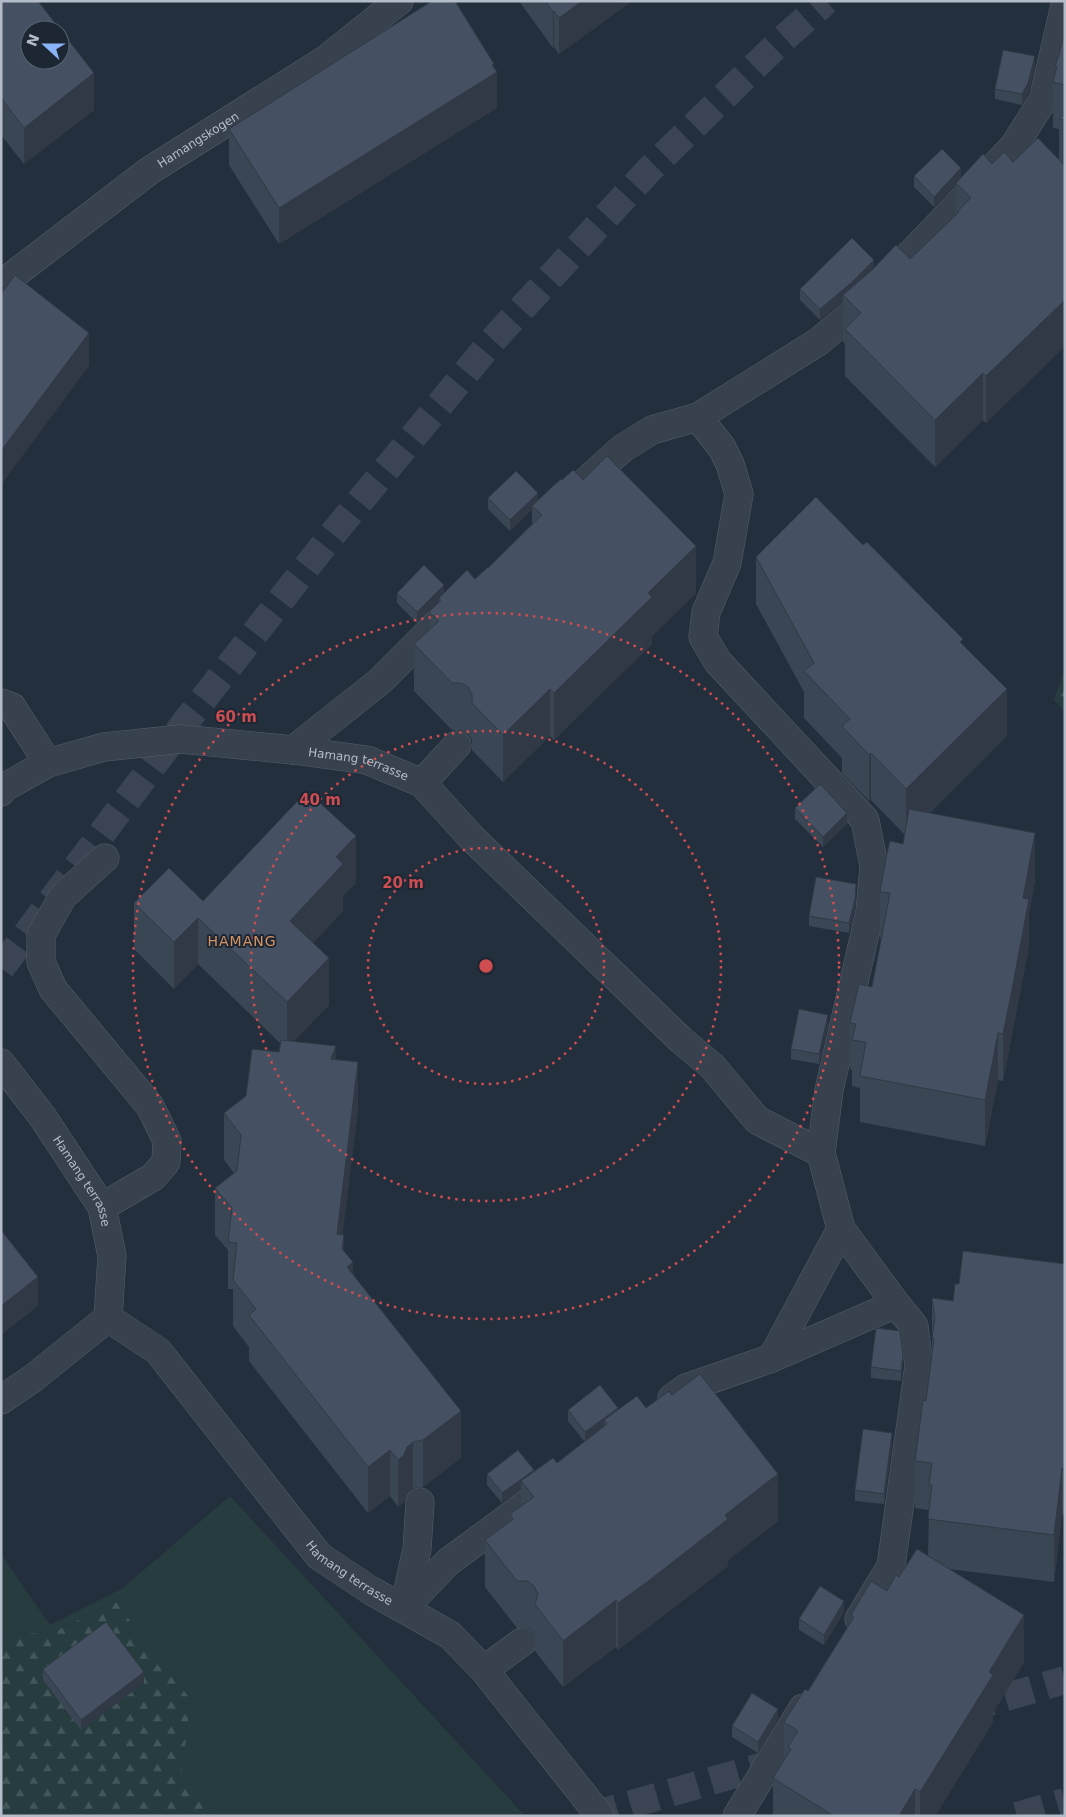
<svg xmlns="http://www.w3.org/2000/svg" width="1066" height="1817" viewBox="0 0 1066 1817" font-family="'DejaVu Sans',sans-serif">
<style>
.grass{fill:#263c3f}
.forest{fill:url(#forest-firs)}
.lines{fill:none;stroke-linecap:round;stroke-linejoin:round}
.major-tunnel{stroke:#3a4453;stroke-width:28;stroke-dasharray:28 14;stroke-linecap:butt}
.highway-tunnel{stroke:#3a4453;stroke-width:28;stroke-dasharray:28 14;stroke-linecap:butt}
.minor-casing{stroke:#565f6c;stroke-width:29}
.minor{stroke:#38414e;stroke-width:28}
.wall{fill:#3b4654}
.shaded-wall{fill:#303945}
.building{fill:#455162;stroke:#303945;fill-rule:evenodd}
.ring{fill:none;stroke:#ce4d50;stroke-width:2.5;stroke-dasharray:2.5 5}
.labels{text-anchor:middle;stroke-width:4;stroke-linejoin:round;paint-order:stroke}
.street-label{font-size:12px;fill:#b4bcc9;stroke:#1d2633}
.neighbourhood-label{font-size:14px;letter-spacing:1px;fill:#d59563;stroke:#1d2633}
.centre{fill:#ce4d50;stroke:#1d2633;stroke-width:2.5}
.ring-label{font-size:15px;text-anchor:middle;font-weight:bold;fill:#ce4d50;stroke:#1d2633;stroke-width:4;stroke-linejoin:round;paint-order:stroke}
</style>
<defs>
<pattern id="forest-firs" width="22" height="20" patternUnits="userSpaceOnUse" patternTransform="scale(1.25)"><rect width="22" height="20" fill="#263c3f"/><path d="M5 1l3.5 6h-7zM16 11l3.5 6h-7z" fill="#435659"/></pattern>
</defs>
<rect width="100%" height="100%" fill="#242f3e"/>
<path class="grass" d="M230,1496L525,1816H233L179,1785L191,1700L115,1601L52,1633L1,1634V1554L50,1625L123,1588Z"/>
<path class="forest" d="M1065,669V711L1054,700Z
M115,1601L191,1700L180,1785L233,1816H1V1634L52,1633Z"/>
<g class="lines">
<path class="major-tunnel" d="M1,968L187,720L327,541L493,340L649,170L782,40L826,1"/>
<path class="highway-tunnel" d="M965,1709L1065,1680
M590,1816L784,1760
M1017,1816L1065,1802"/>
<defs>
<g id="minor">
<path id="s1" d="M1,285L8,279L149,171L325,60L399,1"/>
<path d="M698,417L722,448L730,464L739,494L727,563L706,612L703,637L718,662L865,820L874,866L870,912L829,1090L821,1153"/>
<path d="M583,484L623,448L652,430L698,417L818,342L862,305L1014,146L1043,100L1065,5"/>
<path d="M1,703L12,707L48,763"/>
<path d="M293,750L379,682L440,621"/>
<path d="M422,783L457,745"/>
<path id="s2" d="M1,792L5,787L48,763L104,747L181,739L293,750L367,760L422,783L471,837L681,1040L712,1066L757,1120L821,1153L841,1229L896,1304L914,1326L919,1366L891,1566L859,1619"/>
<path id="s3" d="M1,1063L42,1116L102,1207L112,1256L108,1318L32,1379L1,1400"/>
<path d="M102,1207L153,1177L166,1162L167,1141L150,1106L53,989L41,962V935L63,896L105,858"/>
<path id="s4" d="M108,1318L158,1351L319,1556L370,1590L450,1635L484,1670L600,1816"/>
<path d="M772,1358L841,1229"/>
<path d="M672,1398L686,1388L772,1358L896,1304"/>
<path d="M404,1608L448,1562L540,1494"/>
<path d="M404,1608L417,1549L420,1502"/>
<path d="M484,1670L522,1642"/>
<path d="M737,1816L803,1708"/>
</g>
</defs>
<use href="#minor" class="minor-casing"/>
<use href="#minor" class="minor"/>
</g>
<path class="wall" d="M1,1L94,110L24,164L1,135Z
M519,1H632L559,54L554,47L553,48Z
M1065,30V346L986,423L983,420L935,467L845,376V344L843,342V301L820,320L800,300V289L874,269L910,259L956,216V184L934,207L914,187V176L961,177L992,164L1013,162L1059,160V129L1053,128V82L1055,76V66L1058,58Z
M1035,67L1028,94L1022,105L995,99V89Z
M494,68L497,108L279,244L229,165V129Z
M488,498L538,500L696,593L652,636V644L554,740L550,736L503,782L472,750V740L468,734L461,730H452L414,691V644L429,630V612L439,602V601L417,623L397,603V593H444L475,579L488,568L532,524V509L510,531L488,509Z
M756,557L963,645L1007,736L930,813L1035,880L1029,914V946L1003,1081L998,1080L985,1146L860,1122V1088L852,1086V1070L850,1069V1023L872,987L881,939L880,938V892L903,844L905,835L871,800L869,801L842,773V758L804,718V692L756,604Z
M795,808L847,824L823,847L795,819Z
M356,883L343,896V911L313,943L329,1005L294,1041L336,1059L358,1109L342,1235L344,1251L353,1273L461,1458L423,1487L413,1488L407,1494L404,1502L398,1507L390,1496L368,1513L249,1361V1347L233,1326V1289H228V1250L215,1235V1188L234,1173L224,1160V1113L246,1096L279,1052L280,1043L198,964L174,989L134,949V903L203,901Z
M856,895L855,910L849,933L809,926V916Z
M828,1025L819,1064L791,1059V1049Z
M1065,1264V1516L1062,1515L1054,1582L949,1569L1024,1662L993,1713V1722L935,1816H773V1778L784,1759V1722L808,1691L851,1622V1615L887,1591L899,1577L928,1556L929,1510L915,1508V1461L926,1401L932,1351V1298L953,1301L959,1284Z
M903,1366L901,1381L871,1378V1367Z
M646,1408L778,1521L728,1560V1566L651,1625L618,1650L616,1647L563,1687L535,1651L534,1632L528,1628H517L485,1587V1540L510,1521V1514L521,1506V1489L502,1503L487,1485V1474L534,1472L557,1463L585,1442L568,1421V1410H618Z
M892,1443L884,1504L855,1501V1490Z
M844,1612L824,1645L799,1630V1619Z
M43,1669L144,1683L81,1730L43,1680Z
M778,1719L758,1753L732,1737V1726Z"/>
<path class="shaded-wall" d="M582,1H632L559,54V18Z
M554,11V47L553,48V12Z
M1035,56V67L1028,94L1022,105V94Z
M494,64V74L497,72V108L279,244V208Z
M94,73V110L24,164V128Z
M961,168V179L956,183V184L934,207V197Z
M874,260V270L843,295V301L820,320V309Z
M1065,300V346L986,423V376Z
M89,333V366L1,485V451Z
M983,373V420L935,467V420Z
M538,493V503L532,506V509L510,531V520Z
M696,546V593L652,636V644L554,740V693L648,593Z
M444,585V595L439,598V601L417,623V612Z
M550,689V736L503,782V735Z
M1007,689V736L906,836V789Z
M871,753V800L869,801V755Z
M847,813V824L823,847V837Z
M1035,833V880L1029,914V946L1003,1081V1034L1023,898Z
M356,836V883L343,896V911L290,968V921L336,857Z
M856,884L855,910L849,933V923Z
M198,918V964L174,989V942Z
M329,958V1005L287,1049V1002Z
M828,1015V1025L819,1064V1054Z
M998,1033V1080L985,1146V1100Z
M336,1046V1092L331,1059Z
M358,1062V1109L337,1281V1234Z
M344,1235V1282L342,1249Z
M353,1262V1309L347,1267Z
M38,1277V1306L1,1335V1306Z
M903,1355V1366L901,1381V1371Z
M618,1408V1418L604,1420V1428L585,1442V1432Z
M461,1411V1458L423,1487V1440Z
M892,1433V1443L884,1504V1494Z
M413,1442V1488L407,1494L404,1502L398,1507V1460L407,1447Z
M390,1450V1496L368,1513V1467Z
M1062,1468V1515L1054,1582V1535Z
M534,1470V1480L521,1481V1489L502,1503V1493Z
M778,1474V1521L728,1560V1566L618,1650V1603L725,1515Z
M616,1600V1647L563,1687V1641Z
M844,1601V1612L824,1645V1635Z
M1024,1615V1662L993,1713V1722L935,1816H920V1792L989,1672Z
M144,1672V1683L81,1730V1720Z
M778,1709V1719L758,1753V1742Z
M915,1789V1816H899Z"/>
<path class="building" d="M1,1H38L94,73L24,128L1,98ZM30,30H60V60H30Z
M432,1H455L494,64L492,65L497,72L279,208L229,129Z
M545,1H582L559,18L554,11L553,12Z
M1065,30V85L1053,82L1057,66H1055L1058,58Z
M1003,50L1035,56L1028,83L1022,94L995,89Z
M1065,113V120L1059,119Z
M1038,138L1065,166V300L986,376L983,373L935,420L845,329L861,313L843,295L872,270L896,245L910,259L959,212L958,211L971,198L956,183L983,154L992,164L1004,152L1013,162Z
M942,149L961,168L934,197L914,176Z
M852,238L874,260L851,283L820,309L800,289Z
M15,275L89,333L1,451V294Z
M607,456L696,546L648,593L652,597L554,693L550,689L503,735L472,703V694L468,687L461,683H452L414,644L439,621L429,612L441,600L439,598L467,570L475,579L488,567V568L542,515L532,506L553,486L561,479L562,480L573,470L583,480Z
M516,471L538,493L510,520L488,498Z
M816,497L863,545L867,542L963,639L960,642L1007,689L906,789L871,753L869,755L842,726L850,719L804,671L814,663L756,557Z
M424,565L444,585L417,612L397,593Z
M820,784L847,813L823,837L795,808Z
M307,791L356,836L336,857L343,864L290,921L329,958L287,1002L198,918L174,942L134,903L169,868L203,901Z
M909,809L1035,833L1023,898L1029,899L1011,995L1003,1034L998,1033L985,1100L860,1076L866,1042L852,1040L856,1024L850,1023L859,984L872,987L890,893L880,892L887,853L890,841L903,844Z
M816,877L856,884L855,899L849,923L809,916Z
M799,1009L828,1015L819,1054L791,1049Z
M281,1040L336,1046L331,1059L358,1062L337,1234L344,1235L342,1249L353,1262L347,1267L461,1411L423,1440L413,1442L407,1447L404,1455L398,1460L390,1450L368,1467L249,1315L256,1309L233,1280L237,1243L228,1242L232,1208L215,1188L237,1171L241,1135L224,1113L246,1096L252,1049L279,1052Z
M1,1230L38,1277L1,1306Z
M963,1251L1065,1264V1469L1062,1468L1054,1535L928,1519L932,1485H929L932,1463L915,1461L923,1400L926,1401L934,1338H932L935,1318L932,1298L953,1301L955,1284H959Z
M876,1328L900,1331L903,1355L901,1371L871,1367Z
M700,1374L778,1474L725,1515L728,1519L651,1579L618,1603L616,1600L563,1641L535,1604L538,1594L534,1586L528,1581H517L485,1540L513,1519L510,1514L534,1497L521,1481L553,1458L557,1463L607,1424L604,1420L637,1396L646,1408L669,1391L672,1395Z
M600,1385L618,1408L585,1432L568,1410Z
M863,1429L892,1433L884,1494L855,1490Z
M518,1450L534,1470L502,1493L487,1474Z
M917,1549L1024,1615L989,1672L993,1675L920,1792L915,1789L899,1816H834L773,1778L791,1749L788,1747L798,1731L784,1722L805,1689L808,1691L854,1617L851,1615L871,1581L887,1591L896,1575L899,1577Z
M820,1586L844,1601L824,1635L799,1619Z
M106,1622L144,1672L81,1720L43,1669Z
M752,1693L778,1709L758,1742L732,1726Z"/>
<g class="ring">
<circle cx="486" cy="966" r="118"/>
<circle cx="486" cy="966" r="235"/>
<circle cx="486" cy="966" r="353"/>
</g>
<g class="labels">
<g class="street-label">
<text dy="4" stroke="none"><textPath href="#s1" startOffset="245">Hamangskogen</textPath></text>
<text dy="4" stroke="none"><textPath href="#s2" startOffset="371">Hamang terrasse</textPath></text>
<text dy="4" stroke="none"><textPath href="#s3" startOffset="144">Hamang terrasse</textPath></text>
<text dy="4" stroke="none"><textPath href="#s4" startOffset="355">Hamang terrasse</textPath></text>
</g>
<g class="neighbourhood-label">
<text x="242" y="946">HAMANG</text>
</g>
</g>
<circle cx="486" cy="966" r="8" class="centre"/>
<g class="ring-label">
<text x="236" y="722">60 m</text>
<text x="320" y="805">40 m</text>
<text x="403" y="888">20 m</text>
</g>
<rect width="1066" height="1817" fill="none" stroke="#b4bcc9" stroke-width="5"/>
<g transform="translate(45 45) rotate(291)"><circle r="24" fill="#1d2633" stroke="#59626f"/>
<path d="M0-4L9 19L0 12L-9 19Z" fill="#8ab4f8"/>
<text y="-8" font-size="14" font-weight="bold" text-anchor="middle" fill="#b4bcc9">N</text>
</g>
</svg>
